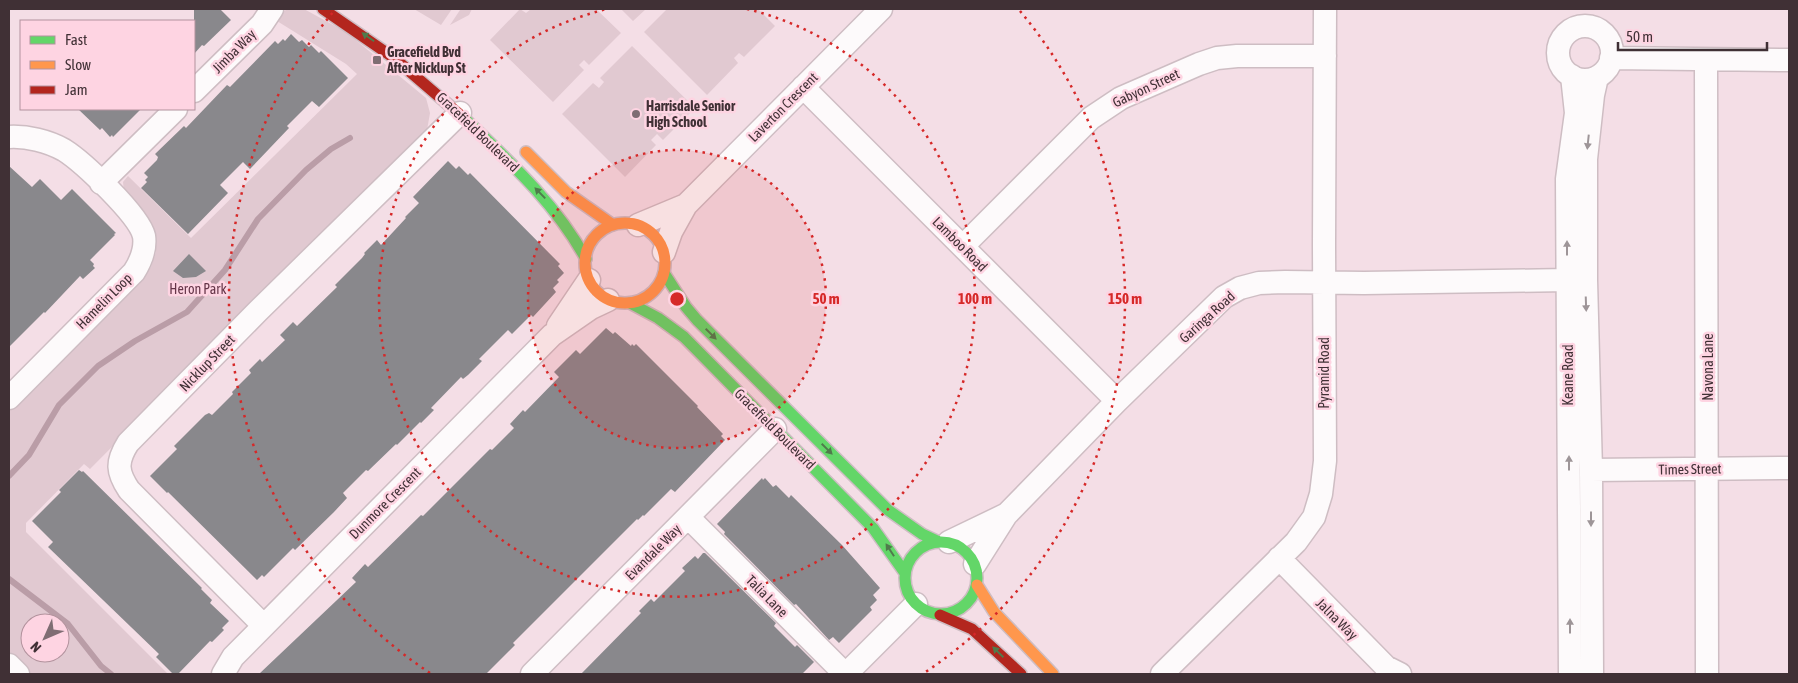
<svg xmlns="http://www.w3.org/2000/svg" width="1798" height="683" viewBox="0 0 1798 683" font-family="'Asap Condensed',sans-serif">
<style>
.green{fill:#e1c9d1;fill-rule:evenodd}
.lines{fill:none;stroke-linecap:round;stroke-linejoin:round}
.stream{stroke:#ba9da7;stroke-width:6}
.building{fill:#89888c}
.street-casing{stroke:#cebdc3;stroke-width:25}
.fast-casing{stroke:#cebdc3;stroke-width:14}
.slow-casing{stroke:#cebdc3;stroke-width:14}
.jam-casing{stroke:#cebdc3;stroke-width:14}
.street{stroke:#fdfafb;stroke-width:22}
.fast{stroke:#63d668;stroke-width:11}
.slow{stroke:#ff974d;stroke-width:11}
.jam{stroke:#b3261e;stroke-width:11}
.oneway{fill:#507b4c}
.oneway2{fill:#9e9598}
.ring{fill:none;stroke:#d62828;stroke-width:2.5;stroke-dasharray:2.5 5}
.poi-dot{fill:#7f6d73;stroke:#fed4e2;stroke-width:2}
.labels{text-anchor:middle;stroke-width:5;stroke-linejoin:round;paint-order:stroke}
.street-label{font-size:14px;fill:#403035;stroke:#fed4e2}
.poi-label{font-size:14px;font-weight:bold;fill:#403035;stroke:#fed4e2;text-anchor:start}
.park-label{font-size:14px;fill:#653548;stroke:#fed4e2}
.centre{fill:#d62828;stroke:#fed4e2;stroke-width:2.5}
.ring-label{font-size:15px;text-anchor:middle;font-weight:bold;fill:#d62828;stroke:#fed4e2;stroke-width:5;stroke-linejoin:round;paint-order:stroke}
</style>
<rect width="100%" height="100%" fill="#f4dee6"/>
<path class="green" d="M288,9H304L346,32L426,98L430,113L427,130L90,469L84,464L26,523V532L168,674H31L9,652V411L126,295L151,267L156,252L155,231L148,218L124,192L123,182L128,176L191,238L357,74L346,64L277,21L282,12ZM30,623H60V653H30Z
M414,9H452L441,25Z
M458,9H472L469,15L450,25L460,10Z
M520,9L526,13L531,9H596L621,33L589,65L584,60L579,65L584,70L553,102L490,40Z
M621,9H646L633,21Z
M667,9H758L775,26L744,57L739,53L734,58L738,63L707,95L644,32Z
M632,46L695,108L663,140L657,134L651,140L656,145L625,177L562,114L593,83L599,88L604,82L600,78Z"/>
<g class="lines">
<path class="stream" d="M9,476L29,455L59,405L98,366L135,341L187,312L225,270L258,219L306,170L331,149L350,138
M9,579L68,624L101,666L111,674"/>
</g>
<path class="building" d="M194,9H220L231,20L204,46L202,45L194,54Z
M291,34L299,42L302,40L309,47L311,45L319,53L321,51L348,78L319,107L312,101L287,126L289,128L250,169L243,162L220,185L228,193L188,234L141,188L147,182L145,180L148,177L144,173L157,160L158,157L155,154L184,126L186,128L227,85L230,87L275,41L278,44L283,39L285,41Z
M78,109H141L113,137L112,135L110,137L102,128L100,130Z
M448,161L456,169L459,166L468,175L470,173L557,261L560,264L558,266L564,273L557,280L559,282L553,288L556,292L533,317L531,315L512,334L508,330L479,359L482,361L468,375L463,379L461,377L431,408L434,410L421,423L420,422L397,445L396,444L368,471L366,470L343,493L347,498L334,512L295,550L293,548L264,577L262,575L257,580L168,492L167,493L150,476L177,449L174,446L205,415L209,413L212,415L233,394L232,392L251,373L249,370L260,359L262,362L285,340L280,335L293,322L297,326L337,287L335,285L362,258L365,254L364,253L377,240L381,245L406,218L405,217L419,203L413,197Z
M9,166L32,187L40,179L61,200L72,189L116,233L114,234L115,235L90,260L94,264L93,266L95,268L83,279L80,276L45,313L44,312L9,347Z
M189,254L206,271L196,277L183,278L173,271Z
M606,328L613,334L615,332L631,346L632,344L634,346L636,344L698,406L697,407L723,434L721,436L725,440L675,492L671,489L644,516L643,515L638,520L637,519L513,643L515,645L486,674H259L356,582L352,578L365,564L368,567L421,515L423,516L490,449L492,450L514,428L510,424L523,410L525,412L559,377L554,372L576,350L580,354Z
M79,470L82,472L83,471L202,588L201,589L212,600L210,603L229,621L222,628L224,630L212,642L210,641L178,674H173L156,657L159,654L48,547L53,542L32,521L61,492L59,490Z
M762,478L763,480L765,478L773,487L776,485L789,498L791,495L842,545L880,588L873,595L877,600L870,607L872,610L839,643L833,637L829,640L796,604L794,605L724,534L725,532L717,524Z
M703,553H705L776,623L774,626L795,647L797,645L814,662L802,674H581L641,613L639,611L651,599L654,602L685,571L682,568L695,556L698,559Z"/>
<g class="lines">
<defs>
<path id="street" d="M1558 53a27 27 0 1 1 54 0a27 27 0 1 1-54 0Z
M1611,58L1789,60
M1706,60L1707,674
M803,87L1117,401
M194,91L262,24L272,9
M9,137C27,136 48,141 64,150C83,162 139,215 144,236C146,249 141,261 134,272L9,398
M101,183L176,109
M638,225L686,205
M963,246L1091,118L1121,98L1199,64L1217,58L1237,56H1325
M664,252L671,232L686,205L881,9
M558,326L589,280
M1591,470L1789,468
M688,517L845,674
M949,542L1005,515
M1279,558L1386,667L1400,674
M975,564L1006,515L1117,401L1224,297L1240,288L1259,283L1285,282L1364,283L1567,280
M263,625L129,490C117,472 116,462 128,443L258,311L460,113
M9,665L18,674
M223,674L233,657L552,335L591,308L608,300
M532,674L775,429
M846,674L916,604
M1162,674L1296,542L1314,517L1321,494L1325,461L1324,244L1325,9
M1570,674L1567,179L1576,113L1572,76
M1592,674L1591,470L1586,280V159L1593,95L1597,77"/>
<path id="fast" d="M465,119C510,162 556,204 586,259
M664,273L686,307L697,320L888,510L922,534L939,542
M630,303L658,318L684,337L873,528L905,573
M905 578a36 36 0 1 1 72 0a36 36 0 1 1-72 0Z"/>
<path id="slow" d="M526,152L566,192L613,225
M585 263a40 40 0 1 1 80 0a40 40 0 1 1-80 0Z
M977,585L994,612L1053,674"/>
<path id="jam" d="M323,9L394,58L465,119
M940,615L972,629L1021,674"/>
</defs>
<use href="#street" class="street-casing"/>
<use href="#fast" class="fast-casing"/>
<use href="#slow" class="slow-casing"/>
<use href="#jam" class="jam-casing"/>
<use href="#street" class="street"/>
<use href="#fast" class="fast"/>
<use href="#slow" class="slow"/>
<use href="#jam" class="jam"/>
</g>
<defs><path id="oneway-solid" d="M-6-.8H1V-3.2L6.5 0L1 3.2V.8H-6Z" transform="scale(1.25)"/></defs>
<g class="oneway">
<use href="#oneway-solid" transform="translate(368 37) rotate(-145)"/>
<use href="#oneway-solid" transform="translate(540 193) rotate(-134)"/>
<use href="#oneway-solid" transform="translate(711 334) rotate(45)"/>
<use href="#oneway-solid" transform="translate(827 449) rotate(45)"/>
<use href="#oneway-solid" transform="translate(890 550) rotate(-123)"/>
<use href="#oneway-solid" transform="translate(998 652) rotate(-136)"/>
</g>
<g class="oneway2">
<use href="#oneway-solid" transform="translate(1588 142) rotate(96)"/>
<use href="#oneway-solid" transform="translate(1567 248) rotate(-90)"/>
<use href="#oneway-solid" transform="translate(1586 304) rotate(88)"/>
<use href="#oneway-solid" transform="translate(1569 463) rotate(-90)"/>
<use href="#oneway-solid" transform="translate(1591 519) rotate(90)"/>
<use href="#oneway-solid" transform="translate(1570 626) rotate(-90)"/>
</g>
<circle cx="677" cy="299" r="149" fill="#d62828" fill-opacity=".12"/>
<g class="ring">
<circle cx="677" cy="299" r="149"/>
<path d="M747 9A298 298 0 1 1 607 9"/>
<path d="M430 673A448 448 0 0 1 334 11M1020 11A448 448 0 0 1 924 673"/>
</g>
<g class="poi-dot">
<rect x="372" y="55" width="10" height="10" rx="2.5"/>
<circle cx="636" cy="114" r="5"/>
</g>
<g class="labels">
<g class="street-label">
<text transform="translate(234 51) rotate(-45)" y="5">Jimba Way</text>
<text transform="translate(1146 88) rotate(-25)" y="5">Gabyon Street</text>
<text transform="translate(783 107) rotate(-45)" y="5">Laverton Crescent</text>
<text transform="translate(478 132) rotate(44)" y="5">Gracefield Boulevard</text>
<text transform="translate(960 244) rotate(45)" y="5">Lamboo Road</text>
<text transform="translate(104 301) rotate(-45)" y="5">Hamelin Loop</text>
<text transform="translate(1207 317) rotate(-42)" y="5">Garinga Road</text>
<text transform="translate(207 363) rotate(-46)" y="5">Nicklup Street</text>
<text transform="translate(1708 367) rotate(-90)" y="5">Navona Lane</text>
<text transform="translate(1324 373) rotate(-90)" y="5">Pyramid Road</text>
<text transform="translate(1568 375) rotate(-90)" y="5">Keane Road</text>
<text transform="translate(775 429) rotate(45)" y="5">Gracefield Boulevard</text>
<text transform="translate(1690 469) rotate(-1)" y="5">Times Street</text>
<text transform="translate(385 503) rotate(-45)" y="5">Dunmore Crescent</text>
<text transform="translate(653 552) rotate(-45)" y="5">Evandale Way</text>
<text transform="translate(767 596) rotate(45)" y="5">Talia Lane</text>
<text transform="translate(1337 619) rotate(45)" y="5">Jalna Way</text>
</g>
<g class="poi-label">
<text x="387" y="57">Gracefield Bvd<tspan x="387" dy="16">After Nicklup St</tspan></text>
<text x="646" y="111">Harrisdale Senior<tspan x="646" dy="16">High School</tspan></text>
</g>
<g class="park-label">
<text x="198" y="294">Heron Park</text>
</g>
</g>
<circle cx="677" cy="299" r="8" class="centre"/>
<g class="ring-label">
<text x="826" y="304">50 m</text>
<text x="975" y="304">100 m</text>
<text x="1125" y="304">150 m</text>
</g>
<rect width="1798" height="683" fill="none" stroke="#403035" stroke-width="20"/>
<rect x="20" y="20" width="175" height="90" fill="#fed4e2" stroke="#b2929d"/>
<rect x="30" y="36" width="25" height="8" fill="#63d668" stroke="#b2929d"/>
<text x="65" y="45" font-size="15" fill="#403035">Fast</text>
<rect x="30" y="61" width="25" height="8" fill="#ff974d" stroke="#b2929d"/>
<text x="65" y="70" font-size="15" fill="#403035">Slow</text>
<rect x="30" y="86" width="25" height="8" fill="#b3261e" stroke="#b2929d"/>
<text x="65" y="95" font-size="15" fill="#403035">Jam</text>
<g transform="translate(45 638) rotate(225)"><circle r="24" fill="#fed4e2" stroke="#b2929d"/>
<path d="M0-4L9 19L0 12L-9 19Z" fill="#7f6d73"/>
<text y="-8" font-size="14" font-weight="bold" text-anchor="middle" fill="#403035">N</text>
</g>
<path d="M1618 42v8h149v-8" fill="none" stroke="#403035" stroke-width="2.5"/>
<text x="1626" y="42" font-size="15" fill="#403035" stroke="#fed4e2" stroke-width="4" paint-order="stroke">50 m</text>
</svg>
